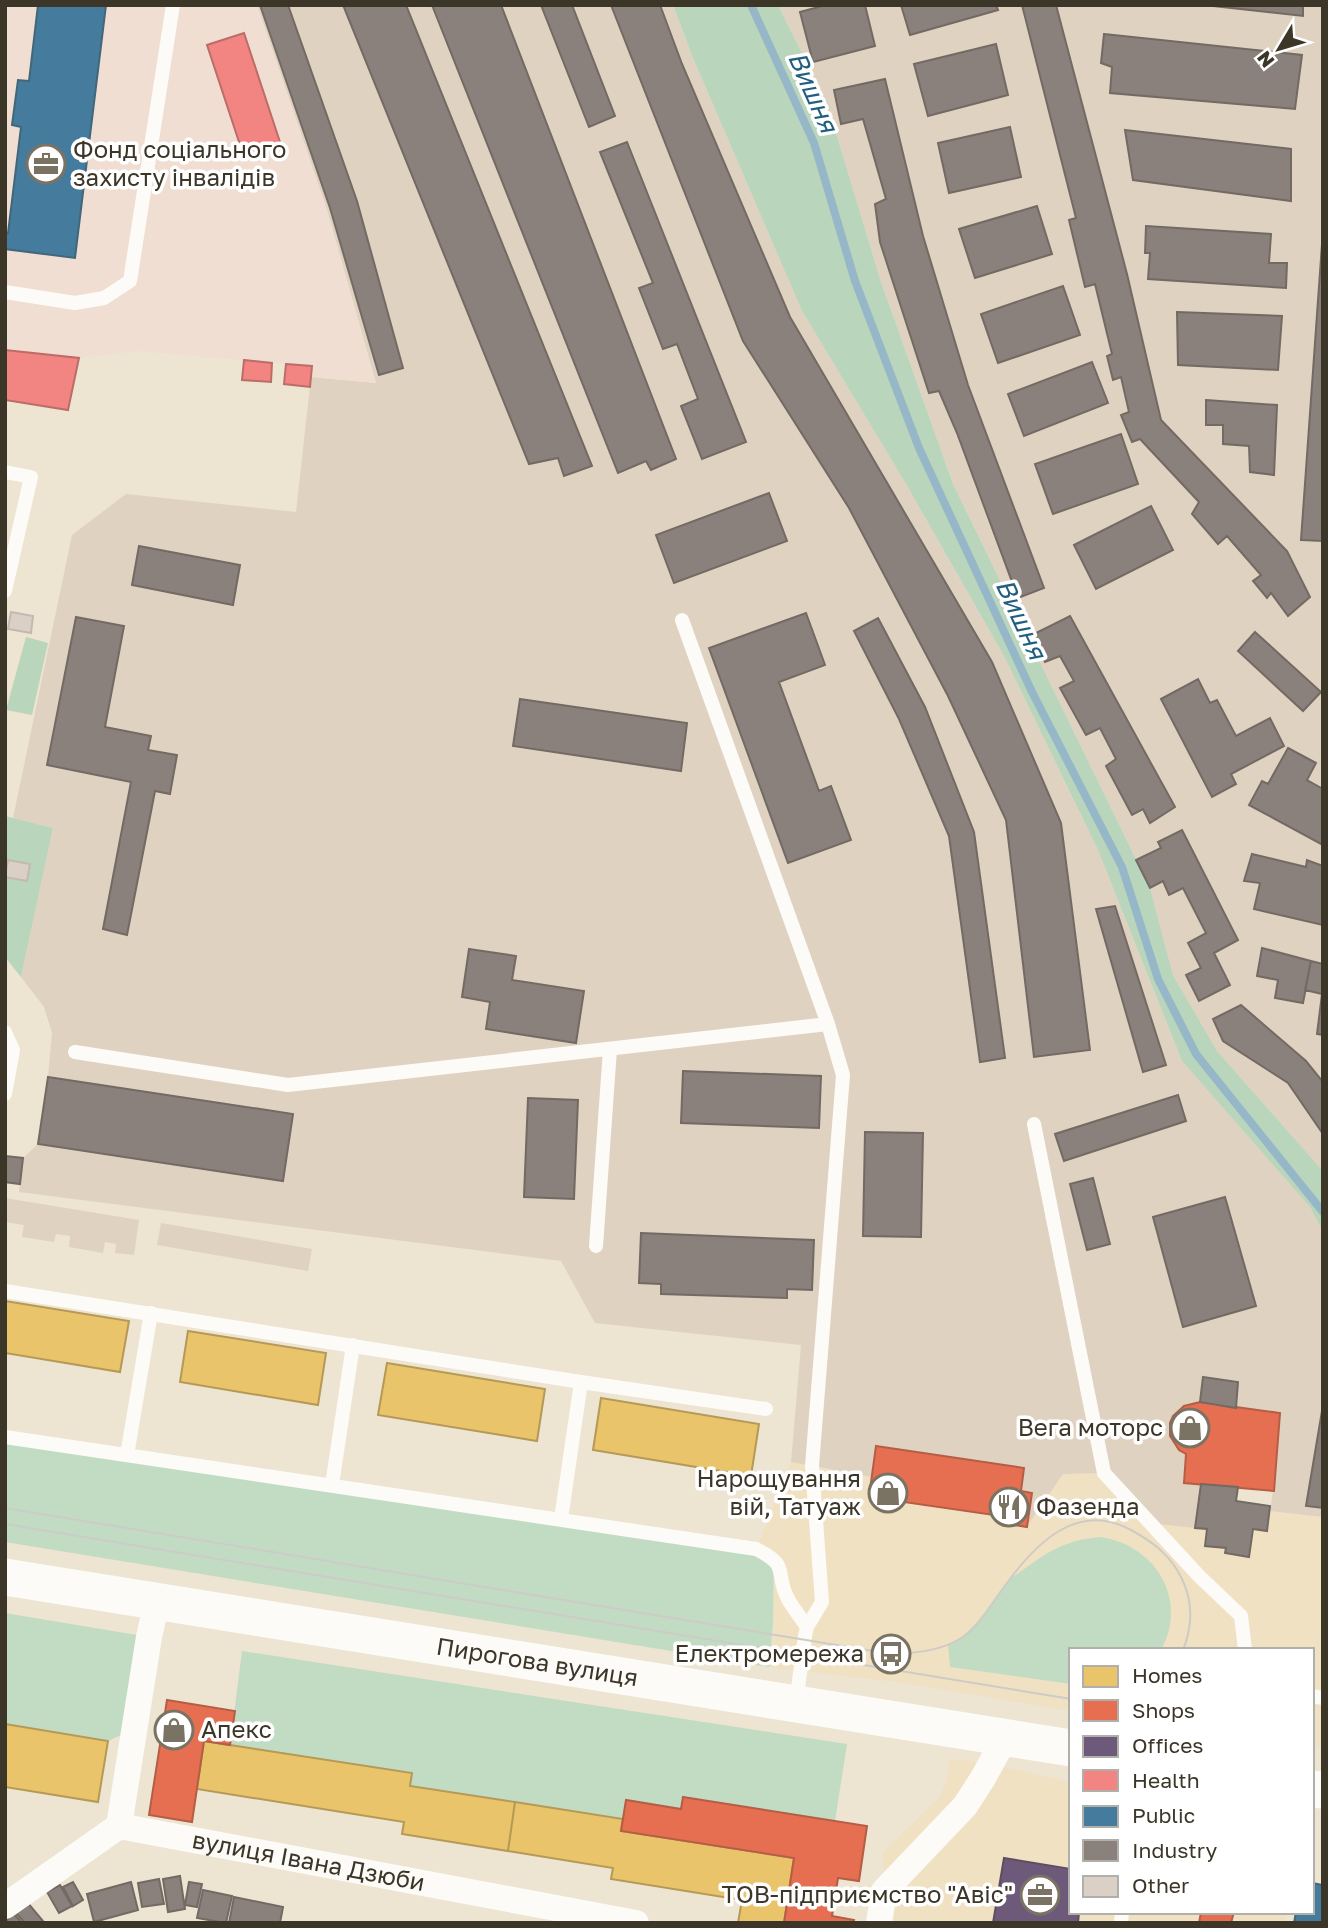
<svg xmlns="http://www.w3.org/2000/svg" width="1328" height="1928" viewBox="0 0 1328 1928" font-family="'Golos Text',sans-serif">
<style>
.built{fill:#f1e1c3}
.industrial{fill:#e0d2c1}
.medical{fill:#f0ded2}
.green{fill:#c2dcc3}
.forest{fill:#b9d5bc}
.homes{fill:#e9c46a;stroke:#b59956;stroke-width:2}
.shops{fill:#e76f51;stroke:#b45e45;stroke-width:2}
.offices{fill:#6d597a;stroke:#5e4e61;stroke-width:2}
.health{fill:#f28482;stroke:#bb6d67;stroke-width:2}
.public{fill:#457b9d;stroke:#42667a;stroke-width:2}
.industry{fill:#8a817c;stroke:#736a63;stroke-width:2}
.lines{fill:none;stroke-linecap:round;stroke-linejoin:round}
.stream{stroke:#96b7c8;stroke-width:8}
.building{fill:#dbd0c6;stroke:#c4b9b0;stroke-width:2}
.service{stroke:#fcfbf8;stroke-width:14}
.minor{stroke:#fcfbf8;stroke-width:26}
.secondary{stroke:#fcfbf8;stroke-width:37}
.tram{stroke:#cecbc6;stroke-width:2}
.labels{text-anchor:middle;stroke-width:7;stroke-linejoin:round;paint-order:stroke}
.poi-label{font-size:24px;fill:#3c3628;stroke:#fff;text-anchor:end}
.street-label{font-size:24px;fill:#3c3628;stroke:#fff}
.water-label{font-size:26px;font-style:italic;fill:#205f7f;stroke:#fff}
</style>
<rect width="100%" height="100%" fill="#ede4d1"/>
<path class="built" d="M791,1462L872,1477L869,1497L1015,1518L1014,1525L1027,1527L1062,1474L1104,1473L1195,1528L1207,1529L1206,1546L1226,1548L1225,1553L1249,1557L1253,1529L1267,1531L1270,1511L1323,1517V1746L1312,1745V1650H1071V1711L904,1683L769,1667L773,1624L774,1573L756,1550Z
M950,1759L980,1762L1071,1782V1912H1286L1284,1923H879L884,1891L883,1852L938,1799L945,1786Z"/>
<path class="industrial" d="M257,5H673L693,58L802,311L906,484L1004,656L1098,850L1182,1061L1310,1207L1323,1232V1517L1270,1511L1273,1491L1202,1484L1195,1528L1150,1523L1104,1473L1063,1474L1028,1525L1032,1493L1021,1491L1024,1468L877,1446L872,1477L791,1462L801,1345L595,1323L561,1261L19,1192L23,1158L38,1144L48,1077L52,1033L44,1007L21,977L53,828L13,818L72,535L126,494L296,512L311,377L376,383L327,210Z
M778,5H1323V1171L1217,1051L1173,975L1150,888L953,484L881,282L827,103Z
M5,1198L139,1220L134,1255L115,1253L116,1244L105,1242L103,1253L69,1247L70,1236L56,1234L54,1242L22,1237L24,1225L5,1222Z
M161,1223L312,1249L308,1271L157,1245Z"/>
<path class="medical" d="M5,5H257L327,210L376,383L311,377V366L138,351L79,358L5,350Z"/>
<path class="green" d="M5,1437L774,1558L773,1624L769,1667L5,1542Z
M1101,1537C1155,1545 1189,1599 1161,1650H1071V1684L950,1667L948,1645C976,1631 987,1607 1006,1583C1012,1577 1020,1572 1027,1567C1051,1549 1071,1539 1101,1537Z
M5,1613L149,1637L134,1729L108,1741L5,1724Z
M242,1651L847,1744L835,1821L681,1809L626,1800L623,1819L410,1786L412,1773L230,1745Z"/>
<path class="forest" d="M673,5H778L827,103L881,282L953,484L1150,888L1173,975L1217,1051L1323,1171V1232L1310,1207L1182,1061L1098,850L1004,656L906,484L802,311L693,58Z
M26,637L48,643L32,715L6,710Z
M5,816L53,828L21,977L5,957Z"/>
<path class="homes" d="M5,1301L129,1321L120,1372L5,1353Z
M188,1331L326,1353L318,1405L180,1382Z
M387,1363L545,1389L537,1441L378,1415Z
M601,1398L759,1424L751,1476L593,1450Z
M5,1724L108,1741L98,1802L5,1787Z
M204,1741L412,1773L410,1786L515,1802L508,1851L402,1834L404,1822L197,1789Z
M515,1802L623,1819L621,1831L794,1858L784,1923H738L742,1900L611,1879L613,1868L508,1851Z"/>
<path class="shops" d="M1200,1402L1280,1413L1274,1491L1184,1483L1186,1454L1179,1450L1170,1436V1423L1173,1416L1184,1406Z
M876,1446L1024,1468L1021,1491L1032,1493L1027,1527L1014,1525L1015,1518L869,1497Z
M167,1700L235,1711L230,1745L204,1741L192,1822L149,1815Z
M683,1797L867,1826L859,1881L838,1878L832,1916L854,1920L853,1923H784L794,1858L621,1831L626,1800L681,1809Z
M1201,1912H1234L1231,1923H1199Z"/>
<path class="offices" d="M1004,1858L1071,1869V1912H1079L1078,1923H993Z"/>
<path class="health" d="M244,33L280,142L243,154L207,45Z
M5,350L79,358L68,410L5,400Z
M244,360L272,363L271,382L242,380Z
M286,364L312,366L310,387L284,384Z"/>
<path class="public" d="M38,5H106L75,258L5,249V233H8L21,127L12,125L18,80L29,81Z
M1312,1883L1323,1885V1923H1294L1296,1912H1312Z"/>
<path class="industry" d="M260,5H288L357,201L403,368L379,375L330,208Z
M343,5H406L592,466L564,476L558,458L529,464Z
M432,5H501L676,459L651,470L646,461L618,473Z
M541,5H572L615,116L589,127Z
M611,5H660L682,64L790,317L992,662L1061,823L1090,1050L1034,1057L1006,820L948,696L849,508L743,341Z
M826,5H865L875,46L813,62L800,12Z
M901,5H996L998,10L910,35Z
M1022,5H1056L1127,274L1161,420L1287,551L1310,597L1288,616L1271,593L1267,598L1253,581L1261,575L1227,536L1218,544L1192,514L1199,502L1140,439L1132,442L1121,415L1129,412L1121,377L1113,380L1107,356L1112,354L1095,284L1085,287L1069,220L1076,218Z
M1204,5H1303V16Z
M1104,34L1302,55L1295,109L1110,93L1112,67L1101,63Z
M996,44L1008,95L928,116L914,64Z
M885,79L923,236L968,385L1044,588L1018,598L957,433L939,391L929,393L880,242L875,204L886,199L863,119L841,124L834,90Z
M1010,127L1021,177L949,193L938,143Z
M1125,130L1291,149V201L1133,180Z
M627,142L746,442L702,459L681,406L698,399L677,344L663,349L639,288L653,283L600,152Z
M1037,206L1052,254L975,278L959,229Z
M1146,226L1271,234L1269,263H1287L1286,288L1148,279L1150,253H1145Z
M1323,230V541L1301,540Z
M1063,286L1080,335L998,363L981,314Z
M1177,312L1282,316L1278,370L1178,365Z
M1092,362L1108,403L1024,436L1008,394Z
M1206,400L1277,405L1274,475L1250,472L1249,446L1223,444V425H1206Z
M1121,434L1138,484L1053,514L1035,464Z
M769,493L787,541L674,583L656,535Z
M1151,506L1173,550L1096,589L1074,545Z
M139,546L240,565L233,605L132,585Z
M806,613L825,665L779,682L819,791L831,786L851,840L788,863L709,648Z
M1070,616L1175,807L1150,823L1143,809L1132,815L1106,766L1116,759L1100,728L1086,735L1060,688L1074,681L1060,656L1045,662L1034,634Z
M76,617L124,626L105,727L151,736L148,750L177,755L170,794L155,791L127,935L103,929L131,782L47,765Z
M878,618L925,707L974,832L1005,1058L980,1062L949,836L899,719L854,631Z
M1255,632L1321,692L1303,711L1238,651Z
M1198,679L1210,703L1217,700L1236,736L1270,718L1284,746L1231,774L1236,784L1212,797L1161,699Z
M520,699L687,723L681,771L513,746Z
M1288,748L1316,763L1307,780L1323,789V845L1249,805L1262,781L1268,784Z
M1182,830L1238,940L1214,953L1230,985L1199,1001L1186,975L1201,968L1188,943L1206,933L1183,888L1169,895L1163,881L1150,888L1136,860L1161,848L1158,842Z
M1252,854L1306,867L1307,860L1323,866V925L1254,909L1260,883L1244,881Z
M1115,906L1166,1065L1143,1072L1096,909Z
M1262,948L1311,961L1303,1003L1275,998L1278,980L1257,976Z
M469,949L516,956L512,980L584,991L576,1043L486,1029L490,1002L462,997Z
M1311,961L1323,964V1035L1317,1034L1322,994L1305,990Z
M1241,1005L1306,1061L1323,1082V1134L1288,1083L1223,1041L1213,1019Z
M683,1071L821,1076L819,1128L681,1123Z
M48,1077L293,1114L283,1181L38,1144Z
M1178,1095L1186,1121L1064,1161L1055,1134Z
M528,1098L578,1100L574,1199L524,1197Z
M865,1132L923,1133L921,1237L863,1236Z
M5,1156L23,1158L20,1184L5,1182Z
M1093,1178L1110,1244L1087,1250L1070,1184Z
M1225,1197L1256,1306L1183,1327L1153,1217Z
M641,1233L814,1240L812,1290L787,1289V1298L661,1294V1284L639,1283Z
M1203,1377L1238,1382L1236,1408L1200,1402Z
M1323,1405V1508L1306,1506Z
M1201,1484L1238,1487L1236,1501L1270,1506L1267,1531L1253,1529L1249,1557L1225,1553L1226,1548L1205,1546L1207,1529L1195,1528Z
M180,1876L185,1909L168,1912L163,1879Z
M159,1879L164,1904L142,1907L138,1883Z
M73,1882L83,1900L73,1906L63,1887Z
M131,1882L138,1910L94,1922L87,1894Z
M189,1882L202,1884L197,1907L185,1905Z
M60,1885L72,1906L59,1913L47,1892Z
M203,1890L232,1896L226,1923L197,1918Z
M234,1897L283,1907L280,1923H229Z
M27,1902L43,1921L40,1923H25L15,1912Z
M13,1913L22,1923H5Z"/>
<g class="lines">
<path class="stream" d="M751,5L814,143L855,281L919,448L1032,692L1122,867L1158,979L1196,1054L1323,1212"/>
</g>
<path class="building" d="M11,612L33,616L31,633L8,629Z
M8,860L30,864L27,881L5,877Z"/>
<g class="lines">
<path class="service" d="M5,292L75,303L104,298L130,281L173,5
M5,472L31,477L5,591
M682,620L828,1024L843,1075L812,1466L822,1602L807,1627L805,1636L796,1703
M5,1032L13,1050L5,1094
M75,1052L288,1085L828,1024
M1034,1124L1104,1473L1199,1576L1241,1616L1245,1650
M596,1246L610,1049
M5,1291L581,1382L766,1409
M5,1437L756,1549C791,1566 774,1572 788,1599C793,1608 801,1618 807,1627
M127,1455L151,1313
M332,1485L353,1345
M561,1519L581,1382
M1312,1696L1323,1698
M1121,1923L1122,1912"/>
<g class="minor">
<path d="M119,1826L149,1637L157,1601"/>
<path id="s1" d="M5,1906L119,1826L636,1923"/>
<path d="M879,1923L884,1891L965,1806L983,1778L1005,1738"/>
</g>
<g class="secondary">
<path id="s2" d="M5,1577L1071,1748"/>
<path d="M1312,1789L1323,1790"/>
</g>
<path class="tram" d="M5,1508L891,1654C916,1653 942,1651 963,1637C982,1624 993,1601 1007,1583C1037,1542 1078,1501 1131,1530C1153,1542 1170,1555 1181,1577C1193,1600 1193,1626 1183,1650
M5,1524L1071,1699"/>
</g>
<defs>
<symbol id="office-ring" viewBox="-11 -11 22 22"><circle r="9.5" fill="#fff" stroke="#7a7363" stroke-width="1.5"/><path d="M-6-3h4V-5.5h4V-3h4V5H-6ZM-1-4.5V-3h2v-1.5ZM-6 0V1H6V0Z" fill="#7a7363"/></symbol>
<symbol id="shop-ring" viewBox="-11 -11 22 22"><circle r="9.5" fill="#fff" stroke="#7a7363" stroke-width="1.5"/><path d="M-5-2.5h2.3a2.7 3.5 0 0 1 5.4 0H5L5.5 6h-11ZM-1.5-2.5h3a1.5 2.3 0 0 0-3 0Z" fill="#7a7363"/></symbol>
<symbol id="restaurant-ring" viewBox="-11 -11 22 22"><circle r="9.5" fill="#fff" stroke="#7a7363" stroke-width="1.5"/><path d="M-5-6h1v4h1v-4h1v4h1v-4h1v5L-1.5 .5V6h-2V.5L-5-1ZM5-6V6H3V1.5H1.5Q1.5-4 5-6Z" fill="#7a7363"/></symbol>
<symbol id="bus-ring" viewBox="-11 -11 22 22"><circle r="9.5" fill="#fff" stroke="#7a7363" stroke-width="1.5"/><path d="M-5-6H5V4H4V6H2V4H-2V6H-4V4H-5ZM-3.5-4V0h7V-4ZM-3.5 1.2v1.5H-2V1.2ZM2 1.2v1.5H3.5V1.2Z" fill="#7a7363"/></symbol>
</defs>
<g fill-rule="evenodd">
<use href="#office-ring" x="24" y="142" width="44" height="44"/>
<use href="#shop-ring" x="1168" y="1406" width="44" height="44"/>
<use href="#shop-ring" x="866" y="1471" width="44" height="44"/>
<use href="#restaurant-ring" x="987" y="1485" width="44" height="44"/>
<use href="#bus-ring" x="869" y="1632" width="44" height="44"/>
<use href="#shop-ring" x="152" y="1708" width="44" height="44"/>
<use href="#office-ring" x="1018" y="1873" width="44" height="44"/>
</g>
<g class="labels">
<g class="poi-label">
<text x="73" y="158" text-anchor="start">Фонд соціального<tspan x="73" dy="28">захисту інвалідів</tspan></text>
<text x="1163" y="1436">Вега моторс</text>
<text x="861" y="1487">Нарощування<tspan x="861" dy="28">вій, Татуаж</tspan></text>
<text x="1036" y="1515" text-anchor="start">Фазенда</text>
<text x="864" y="1662">Електромережа</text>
<text x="201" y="1738" text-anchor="start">Апекс</text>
<text x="1013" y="1903">ТОВ-підприємство "Авіс"</text>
</g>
<g class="street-label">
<text dy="8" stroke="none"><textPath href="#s2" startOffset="539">Пирогова вулиця</textPath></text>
<text dy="8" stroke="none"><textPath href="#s1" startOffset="332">вулиця Івана Дзюби</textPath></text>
</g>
<g class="water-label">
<text transform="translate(813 92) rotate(66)" y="9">Вишня</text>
<text transform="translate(1021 619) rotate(65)" y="9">Вишня</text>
</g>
</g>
<rect width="1328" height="1928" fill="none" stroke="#3c3628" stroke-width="14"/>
<rect x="1069" y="1648" width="245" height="266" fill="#ffffff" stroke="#b1afa9" stroke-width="2"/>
<rect x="1083" y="1666" width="35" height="21" fill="#e9c46a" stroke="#b1afa9" stroke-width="2"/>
<text x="1132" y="1683" font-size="21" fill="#3c3628">Homes</text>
<rect x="1083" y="1700" width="35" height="21" fill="#e76f51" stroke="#b1afa9" stroke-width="2"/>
<text x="1132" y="1718" font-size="21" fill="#3c3628">Shops</text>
<rect x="1083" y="1736" width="35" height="21" fill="#6d597a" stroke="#b1afa9" stroke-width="2"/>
<text x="1132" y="1753" font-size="21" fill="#3c3628">Offices</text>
<rect x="1083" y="1770" width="35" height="21" fill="#f28482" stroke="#b1afa9" stroke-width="2"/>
<text x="1132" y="1788" font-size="21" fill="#3c3628">Health</text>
<rect x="1083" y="1806" width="35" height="21" fill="#457b9d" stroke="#b1afa9" stroke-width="2"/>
<text x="1132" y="1823" font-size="21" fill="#3c3628">Public</text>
<rect x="1083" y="1840" width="35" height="21" fill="#8a817c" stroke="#b1afa9" stroke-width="2"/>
<text x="1132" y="1858" font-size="21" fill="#3c3628">Industry</text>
<rect x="1083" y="1876" width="35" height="21" fill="#dbd0c6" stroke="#b1afa9" stroke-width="2"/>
<text x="1132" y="1893" font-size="21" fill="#3c3628">Other</text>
<g transform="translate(1279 49) rotate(232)" stroke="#ffffff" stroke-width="5" paint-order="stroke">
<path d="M0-5L12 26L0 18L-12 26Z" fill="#3c3628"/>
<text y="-10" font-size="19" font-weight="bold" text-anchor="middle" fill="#3c3628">N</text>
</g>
</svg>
